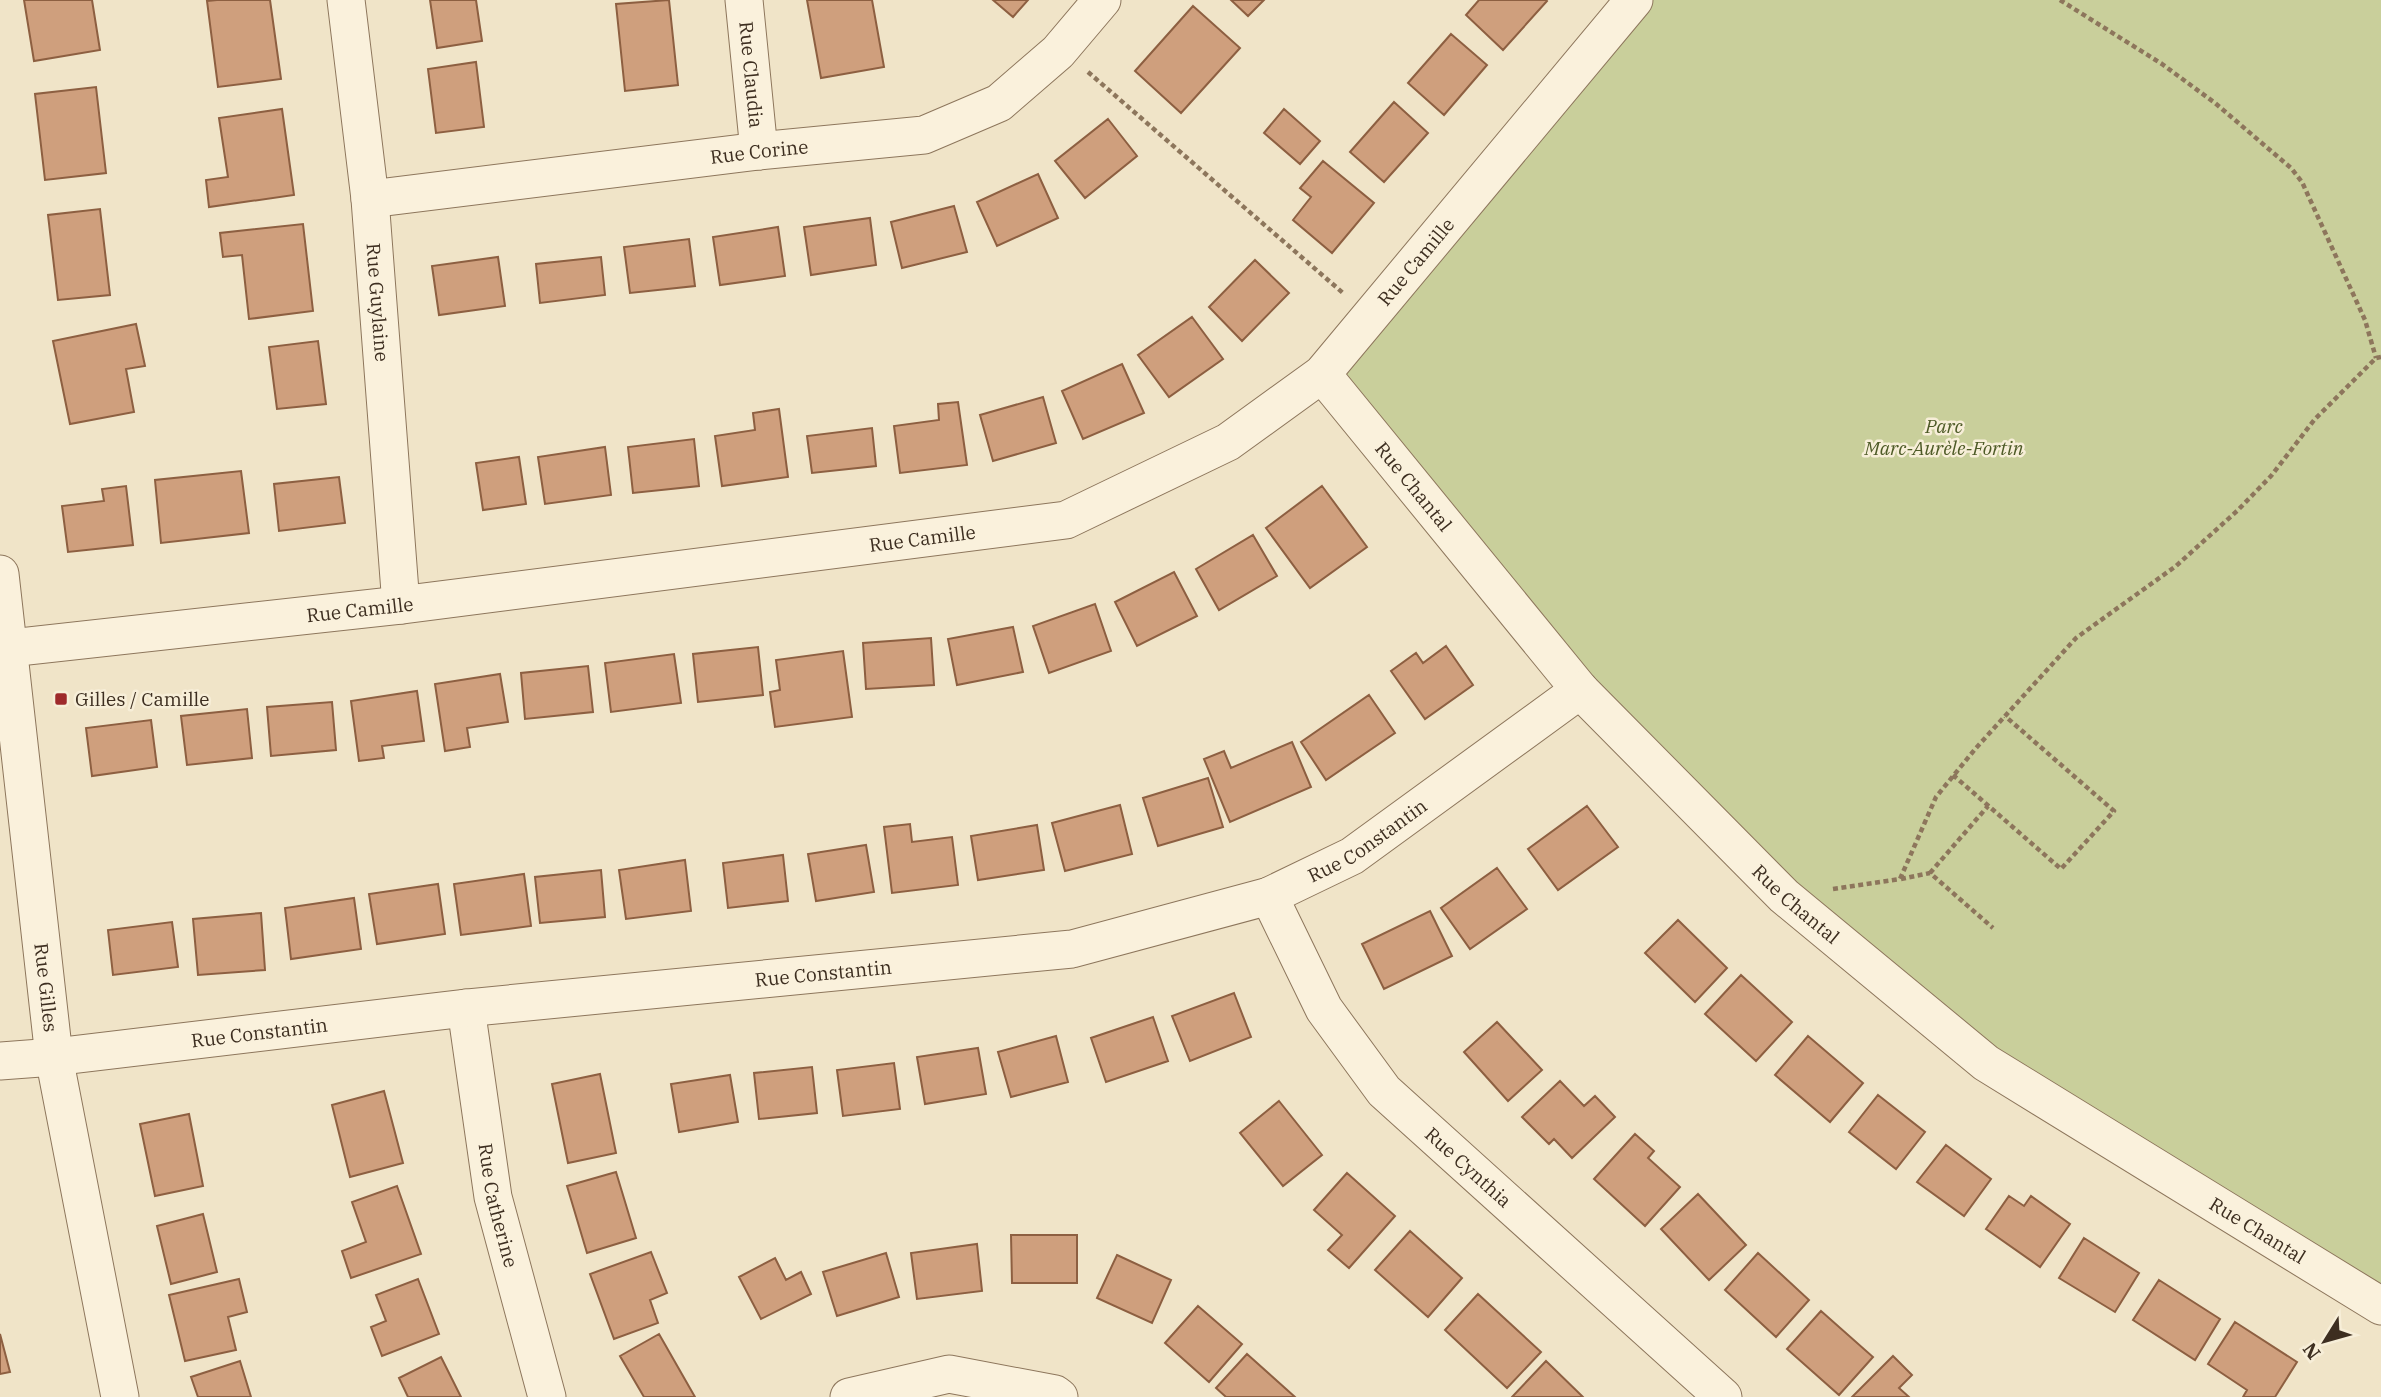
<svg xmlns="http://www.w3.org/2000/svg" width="2381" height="1397" viewBox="0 0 2381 1397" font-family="'IBM Plex Serif',serif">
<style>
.green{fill:#c9cf9b}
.building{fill:#cf9f7d;stroke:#8d5f41;stroke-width:2}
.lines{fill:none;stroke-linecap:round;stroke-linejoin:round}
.minor-casing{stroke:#8d765c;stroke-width:39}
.path{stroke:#8d765c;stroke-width:4.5;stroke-dasharray:5 3.5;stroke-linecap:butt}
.minor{stroke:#faf1dc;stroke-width:37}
.poi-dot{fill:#9e2a2b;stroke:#f7eed8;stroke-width:2.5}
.labels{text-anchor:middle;stroke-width:5;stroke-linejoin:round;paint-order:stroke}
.street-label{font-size:19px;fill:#3d2e20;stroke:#f7eed8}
.park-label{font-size:19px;font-style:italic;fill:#4d5a26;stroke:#f7eed8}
.poi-label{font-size:19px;fill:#3d2e20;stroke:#f7eed8;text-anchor:start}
</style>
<rect width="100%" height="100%" fill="#f0e4c8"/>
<path class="green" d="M1634,0H2381V1306L1986,1063L1784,896L1322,374Z"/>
<path class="building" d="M24,0H92L100,50L34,61Z
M217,0H270L281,79L218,87L207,1Z
M430,0H476L482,41L437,48Z
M669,0L678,85L625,91L616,4Z
M807,0H872L884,67L821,78Z
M993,0H1028L1013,17Z
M1231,0H1264L1248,16Z
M1479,0H1546L1547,1L1503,50L1466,15Z
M1193,6L1240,48L1181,113L1135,71Z
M1451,34L1487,65L1444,115L1408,83Z
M476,62L484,127L436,133L428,69Z
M96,87L106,173L45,180L35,94Z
M1394,102L1428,133L1384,182L1350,152Z
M282,109L294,195L209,207L206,180L228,177L219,118Z
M1284,109L1320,141L1300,164L1264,133Z
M1108,119L1137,156L1085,198L1055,161Z
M1323,161L1374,203L1332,253L1293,220L1311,197L1300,188Z
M1038,174L1058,218L997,246L977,202Z
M954,206L967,252L902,268L891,222Z
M100,209L110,295L58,300L48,215Z
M870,218L876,265L811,275L804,227Z
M303,224L313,311L249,319L242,255L223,257L220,233Z
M778,227L785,276L720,285L713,237Z
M689,239L695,286L630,293L624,247Z
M498,257L505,306L439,315L432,266Z
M601,257L605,295L540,303L536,264Z
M1255,260L1289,293L1242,341L1209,307Z
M1192,317L1223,359L1169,397L1138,355Z
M136,324L145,366L126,369L134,412L70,424L53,341Z
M318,341L326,404L277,409L269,347Z
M1122,364L1144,413L1083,439L1062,391Z
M1043,397L1056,443L993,461L980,415Z
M958,402L967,465L900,473L894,426L939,420L938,404Z
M779,409L788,477L722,486L715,436L755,430L753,413Z
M872,428L876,466L812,473L807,436Z
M694,439L699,486L633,493L628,447Z
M605,447L611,495L545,504L538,457Z
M519,457L526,504L483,510L476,463Z
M241,471L249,533L161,543L155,480Z
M339,477L345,523L279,531L274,484Z
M126,486L133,545L68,552L62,506L104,501L102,489Z
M1322,486L1367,547L1310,588L1266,528Z
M1253,535L1277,576L1219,610L1196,569Z
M1174,572L1197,616L1137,646L1115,602Z
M1095,604L1111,651L1049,673L1033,626Z
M1013,627L1023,672L957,685L948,639Z
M931,638L934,685L866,689L863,643Z
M1446,646L1473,685L1425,719L1391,671L1416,653L1423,663Z
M758,647L763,695L698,702L693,654Z
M843,651L852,717L775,727L770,692L780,690L776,660Z
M674,654L681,703L611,712L605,663Z
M588,666L593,712L525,719L521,673Z
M500,674L508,722L467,728L470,747L445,751L435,684Z
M417,691L424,741L382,746L384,758L359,761L351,701Z
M1369,695L1395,733L1326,780L1301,742Z
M332,702L336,750L271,756L267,707Z
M247,709L252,758L187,765L181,716Z
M151,720L157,767L92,776L86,728Z
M1292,742L1311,787L1230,822L1204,759L1224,751L1231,768Z
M1208,778L1223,827L1158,846L1143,798Z
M1120,805L1132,854L1065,871L1052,823Z
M1587,806L1618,847L1558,890L1528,849Z
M910,824L912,842L952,837L958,885L892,893L884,827Z
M1037,825L1044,870L978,880L971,836Z
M866,845L874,892L816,901L808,854Z
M783,855L788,901L728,908L723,863Z
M685,860L691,911L626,919L619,870Z
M1497,868L1527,909L1470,949L1441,908Z
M601,870L605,917L540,923L535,877Z
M524,874L531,926L461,935L454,884Z
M438,884L445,934L377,944L369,894Z
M354,898L361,949L291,959L285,908Z
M1430,911L1452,956L1384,989L1362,944Z
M261,913L265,970L198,975L193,919Z
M1678,920L1727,968L1695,1002L1645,953Z
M172,922L178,967L113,975L108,930Z
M1741,975L1792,1022L1756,1061L1705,1014Z
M1234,993L1251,1037L1190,1061L1172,1016Z
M1153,1017L1168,1061L1106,1082L1091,1038Z
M1497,1022L1542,1070L1508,1101L1464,1052Z
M1056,1036L1068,1082L1011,1097L998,1052Z
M1808,1036L1863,1083L1830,1122L1775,1075Z
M978,1048L986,1094L925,1104L917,1057Z
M894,1063L900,1109L843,1116L837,1070Z
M812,1067L817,1113L759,1119L754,1073Z
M600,1074L616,1153L568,1163L552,1084Z
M730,1075L738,1122L679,1132L671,1084Z
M1560,1081L1584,1106L1595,1096L1615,1117L1572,1158L1554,1139L1549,1144L1522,1117Z
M384,1091L403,1163L350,1177L332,1105Z
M1878,1095L1925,1132L1896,1169L1849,1132Z
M1279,1101L1322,1155L1283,1186L1240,1133Z
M189,1114L203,1186L155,1196L140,1124Z
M1635,1134L1654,1151L1648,1158L1680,1187L1645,1226L1594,1179Z
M1946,1145L1991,1179L1964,1216L1917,1182Z
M616,1172L636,1238L587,1253L567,1186Z
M1347,1173L1395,1216L1349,1268L1328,1250L1342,1235L1314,1210Z
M397,1186L421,1254L351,1278L342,1251L366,1242L352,1202Z
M1698,1194L1746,1245L1709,1280L1661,1229Z
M2009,1196L2024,1206L2031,1196L2070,1224L2040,1267L1986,1229Z
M203,1214L217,1272L171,1284L157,1226Z
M1410,1231L1462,1278L1428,1317L1375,1270Z
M1011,1235H1077V1283H1012Z
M2084,1238L2139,1273L2115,1312L2059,1278Z
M977,1244L982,1291L917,1299L911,1253Z
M651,1252L667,1293L650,1300L658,1323L614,1339L590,1274Z
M886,1253L899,1297L837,1316L823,1272Z
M1758,1253L1809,1300L1776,1337L1725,1290Z
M1117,1255L1171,1280L1152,1323L1097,1298Z
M775,1258L786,1280L801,1272L811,1294L761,1319L739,1277Z
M239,1279L247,1312L228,1317L236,1350L185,1361L169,1295Z
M418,1279L439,1334L382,1356L371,1327L386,1321L376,1295Z
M2159,1280L2220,1319L2195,1360L2133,1320Z
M1478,1294L1541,1352L1507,1388L1445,1330Z
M1198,1306L1242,1344L1209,1382L1165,1343Z
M1821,1311L1873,1357L1839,1395L1787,1349Z
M2235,1322L2297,1362L2275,1397H2243L2247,1390L2208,1364Z
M0,1334L10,1372L0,1374Z
M659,1334L695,1397H644L620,1356Z
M1247,1354L1295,1397H1226L1216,1388Z
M1893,1356L1912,1375L1899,1388L1909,1397H1852Z
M441,1357L461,1397H408L399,1378Z
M240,1361L251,1397H198L191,1377Z
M1546,1361L1583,1397H1512Z"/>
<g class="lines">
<defs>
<g id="minor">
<path id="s1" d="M346,0L370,199L401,605"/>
<path id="s2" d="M744,0L759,151"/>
<path id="s3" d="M370,199L759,151L924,135L999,103L1058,52L1102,0"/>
<path id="s4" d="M1322,374L1580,690L1784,896L1986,1063L2381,1306"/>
<path id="s5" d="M0,574L54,1057L120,1397"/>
<path id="s6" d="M0,649L401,605L1066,520L1228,442L1322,374L1634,0"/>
<path id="s7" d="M1269,896L1324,1009L1384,1091L1723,1397"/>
<path id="s8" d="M466,1008L493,1197L547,1397"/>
<path id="s9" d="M0,1061L54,1057L466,1008L1072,949L1269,896L1352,856L1580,690"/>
<path d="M849,1397L949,1374L1055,1394L1059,1397"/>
</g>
</defs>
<use href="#minor" class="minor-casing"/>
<path class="path" d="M2060,0L2162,64L2215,103L2291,168L2302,182L2365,320L2376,358
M1088,72L1343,293
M1953,775L2061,869L2114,811L2005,716
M1930,873L1988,806
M1901,879L1930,873L1993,928
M1833,889L1900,879L1936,797L1976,748L2076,638L2176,566L2237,511L2271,476L2315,419L2376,358L2381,357"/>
<use href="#minor" class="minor"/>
</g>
<rect class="poi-dot" x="54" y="692" width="14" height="14" rx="3.5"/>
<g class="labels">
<g class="street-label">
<text dy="7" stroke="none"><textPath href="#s2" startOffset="75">Rue Claudia</textPath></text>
<text dy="7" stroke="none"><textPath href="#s3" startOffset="392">Rue Corine</textPath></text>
<text dy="7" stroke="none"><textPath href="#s6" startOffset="1516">Rue Camille</textPath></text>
<text dy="7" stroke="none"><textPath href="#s1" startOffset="304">Rue Guylaine</textPath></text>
<text dy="7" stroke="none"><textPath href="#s4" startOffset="145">Rue Chantal</textPath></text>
<text dy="7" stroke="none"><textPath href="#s6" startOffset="929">Rue Camille</textPath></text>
<text dy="7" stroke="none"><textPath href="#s6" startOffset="362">Rue Camille</textPath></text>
<text dy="7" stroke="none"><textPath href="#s9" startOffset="1395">Rue Constantin</textPath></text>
<text dy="7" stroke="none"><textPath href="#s4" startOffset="712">Rue Chantal</textPath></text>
<text dy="7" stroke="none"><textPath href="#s9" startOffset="828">Rue Constantin</textPath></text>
<text dy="7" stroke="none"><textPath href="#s5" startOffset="416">Rue Gilles</textPath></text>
<text dy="7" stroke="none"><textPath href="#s9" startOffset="261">Rue Constantin</textPath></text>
<text dy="7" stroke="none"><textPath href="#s7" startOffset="341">Rue Cynthia</textPath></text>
<text dy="7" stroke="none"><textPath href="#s8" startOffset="200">Rue Catherine</textPath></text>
<text dy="7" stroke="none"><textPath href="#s4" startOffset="1279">Rue Chantal</textPath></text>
</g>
<g class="park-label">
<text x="1944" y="433">Parc<tspan x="1944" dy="22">Marc-Aurèle-Fortin</tspan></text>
</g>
<g class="poi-label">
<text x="75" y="706">Gilles / Camille</text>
</g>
</g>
<g transform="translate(2325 1341) rotate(233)" stroke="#f7eed8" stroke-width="5" paint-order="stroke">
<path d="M0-5L12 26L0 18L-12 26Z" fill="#3d2e20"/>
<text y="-10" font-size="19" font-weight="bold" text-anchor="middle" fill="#3d2e20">N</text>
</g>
</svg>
